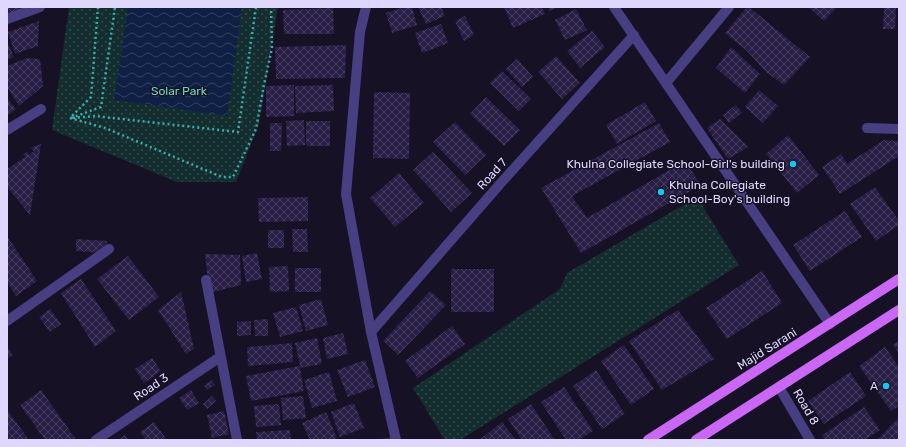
<svg xmlns="http://www.w3.org/2000/svg" width="906" height="447" viewBox="0 0 906 447" font-family="Rubik,sans-serif">
<style>
.park{fill:url(#park-dots)}
.water{fill:url(#water-waves)}
.building{fill:url(#building-cross-hatch)}
.lines{fill:none;stroke-linecap:round;stroke-linejoin:round}
.path{stroke:#38aeb0;stroke-width:2.5;stroke-dasharray:2 3;stroke-linecap:butt}
.minor{stroke:#473f81;stroke-width:10}
.major{stroke:#ca67f4;stroke-width:10}
.poi-dot{fill:#12c8ee;stroke:#161125;stroke-width:1.5}
.labels{text-anchor:middle;stroke-width:3;stroke-linejoin:round;paint-order:stroke}
.park-label{font-size:12px;fill:#68d8c4;stroke:#161125}
.poi-label{font-size:12px;fill:#dfd8fc;stroke:#161125;text-anchor:end}
.street-label{font-size:12px;fill:#dfd8fc;stroke:#161125}
</style>
<defs>
<pattern id="park-dots" width="8" height="8" patternUnits="userSpaceOnUse"><rect width="8" height="8" fill="#142e2f"/><path d="M2 2h.1M6 6h.1" fill="none" stroke="#364c4e" stroke-width="1.8" stroke-linecap="round"/></pattern>
<pattern id="water-waves" width="16" height="10" patternUnits="userSpaceOnUse"><rect width="16" height="10" fill="#102045"/><path d="M0 5q4-4 8 0t8 0" fill="none" stroke="#324061"/></pattern>
<pattern id="building-cross-hatch" width="8" height="8" patternUnits="userSpaceOnUse"><rect width="8" height="8" fill="#291e45"/><path d="M0 0l8 8M0 8l8-8" fill="none" stroke="#483e61"/></pattern>
</defs>
<rect width="100%" height="100%" fill="#161125"/>
<path class="park" d="M69,7H278L259,124L236,182H177L52,130Z
M697,197L739,265L460,440H445L413,388L560,289L567,273Z"/>
<path class="water" d="M128,7H242L227,116L114,100Z"/>
<path class="building" d="M7,7H36L7,16Z
M405,7H412L417,25L392,33L386,13Z
M418,7H441L445,16L426,24Z
M504,7H542L545,14L513,28Z
M548,7H559L550,11Z
M747,7H749L810,57L784,85L766,72L746,50L725,33Z
M808,7H837L824,21Z
M884,7H896L895,29H883Z
M333,8L334,34H284L283,10Z
M576,9L587,30L565,40L555,20Z
M465,16L474,35L464,41L455,21Z
M39,21L38,46L15,54L8,32Z
M441,24L448,43L422,53L415,33Z
M592,31L605,47L580,68L567,51Z
M7,41L14,57L7,60Z
M346,45L345,78L276,79L275,47Z
M731,47L760,74L745,93L716,68Z
M556,56L580,83L562,99L538,72Z
M27,58L40,59L43,86L19,106L7,87V66Z
M517,59L533,77L522,87L506,69Z
M502,71L531,99L519,111L490,83Z
M294,85V116L266,117V86Z
M333,85L334,111L296,113L295,86Z
M759,90L778,106L763,123L745,107Z
M374,92L410,93L409,159L373,158Z
M486,97L520,130L504,146L470,114Z
M7,98L16,109L7,116Z
M645,102L656,121L617,144L606,125Z
M736,105L742,113L729,123L723,115Z
M720,119L748,147L728,159L707,128Z
M304,120L305,145L287,146L286,121Z
M306,121H330V146H306Z
M455,122L486,155L465,175L433,142Z
M270,123H282L281,151H270Z
M659,123L670,142L572,196L587,218L685,161L701,185L581,253L541,188Z
M788,135L819,175L797,193L766,154Z
M884,140L899,141V156L840,194L822,167L841,154L847,164Z
M41,144L30,215L7,187V169L25,157L23,154L27,152L29,155L34,151L30,148Z
M433,152L472,193L451,212L413,170Z
M399,173L424,203L395,227L370,198Z
M875,187L899,221V225L876,241L850,204Z
M308,197V221L259,222L258,198Z
M845,211L862,237L810,271L793,245Z
M292,229H307L308,252H293Z
M268,230H284V248H268Z
M7,236L37,281L16,296L7,282Z
M76,239L107,241L106,253L76,251Z
M257,253L262,279L246,282L242,256Z
M205,254L240,255L241,285L209,293Z
M128,256L159,297L129,320L97,279Z
M288,266L289,291L270,292L269,267Z
M295,268H321V292H295Z
M451,269H494V312H451Z
M762,271L782,303L727,339L706,308Z
M81,279L116,331L95,347L61,293Z
M430,291L446,305L398,355L383,341Z
M181,292L194,349L186,354L158,310Z
M321,299L328,325L306,331L299,305Z
M296,307L303,331L280,337L273,313Z
M50,309L61,324L50,332L39,317Z
M678,310L714,359L662,390L629,341Z
M268,319V336H255L254,320Z
M251,321V335L237,336V322Z
M452,326L465,344L418,378L405,361Z
M343,333L348,354L327,359L323,338Z
M317,338L322,364L300,368L304,391L251,401L246,376L300,366L295,343Z
M899,341V354L893,345Z
M292,343L293,362L248,366L247,347Z
M624,345L654,389L631,405L601,361Z
M7,346L13,355L7,359Z
M885,347L899,367V406L891,411L859,366Z
M152,358L161,371L144,383L135,369Z
M365,360L375,387L348,397L337,370Z
M596,370L625,414L602,429L573,386Z
M329,372L337,401L312,408L304,380Z
M850,372L866,396L824,424L808,401Z
M212,380L215,385L207,390L204,386Z
M564,387L593,431L579,440H566L541,402Z
M41,390L75,438L73,440H45L20,405Z
M191,390L199,403L187,410L179,398Z
M212,396L216,401L207,409L203,404Z
M303,396L306,418L283,420L281,398Z
M354,403L364,428L340,437L331,412Z
M279,404L281,425L256,427L254,406Z
M531,404L555,440H522L508,419Z
M864,407L880,430L865,440H825L822,435Z
M7,411H8L29,440H7Z
M224,411L229,434L212,438L207,415Z
M326,412L337,438L332,440H310L302,423Z
M899,417V440H877Z
M154,422L167,440H146L140,432Z
M502,422L516,440H479Z
M290,430L291,440H257L256,432Z
M125,435L129,440H118Z
M396,436L397,440H381V439Z"/>
<g class="lines">
<path class="path" d="M98,7L91,97L70,118L105,128L222,177H233L256,129L264,85L272,48L271,7
M71,118L101,107L115,7
M73,118L95,116L238,132L256,7"/>
<path class="minor" d="M366,7L360,32L346,194L371,332L396,440
M614,7L830,324
M7,19L40,7
M666,83L729,7
M867,128L899,129
M7,130L41,109
M206,280L237,440
M7,321L109,249
M371,332L500,184L634,35
M779,387L810,440
M96,440L220,357"/>
<path class="major" d="M648,440L899,279
M696,440L899,310"/>
</g>
<g class="poi-dot">
<circle cx="793" cy="164" r="4"/>
<circle cx="661" cy="192" r="4"/>
<circle cx="886" cy="386" r="4"/>
</g>
<g class="labels">
<g class="park-label">
<text x="179" y="95">Solar Park</text>
</g>
<g class="poi-label">
<text x="785" y="168">Khulna Collegiate School-Girl's building</text>
<text x="669" y="189" text-anchor="start">Khulna Collegiate<tspan x="669" dy="14">School-Boy's building</tspan></text>
<text x="878" y="390">A</text>
</g>
<g class="street-label">
<text transform="translate(492 174) rotate(-48)" y="4">Road 7</text>
<text transform="translate(767 349) rotate(-32)" y="4">Majid Sarani</text>
<text transform="translate(151 387) rotate(-34)" y="4">Road 3</text>
<text transform="translate(806 407) rotate(60)" y="4">Road 8</text>
</g>
</g>
<rect width="906" height="447" fill="none" stroke="#dfd8fc" stroke-width="16"/>
</svg>
